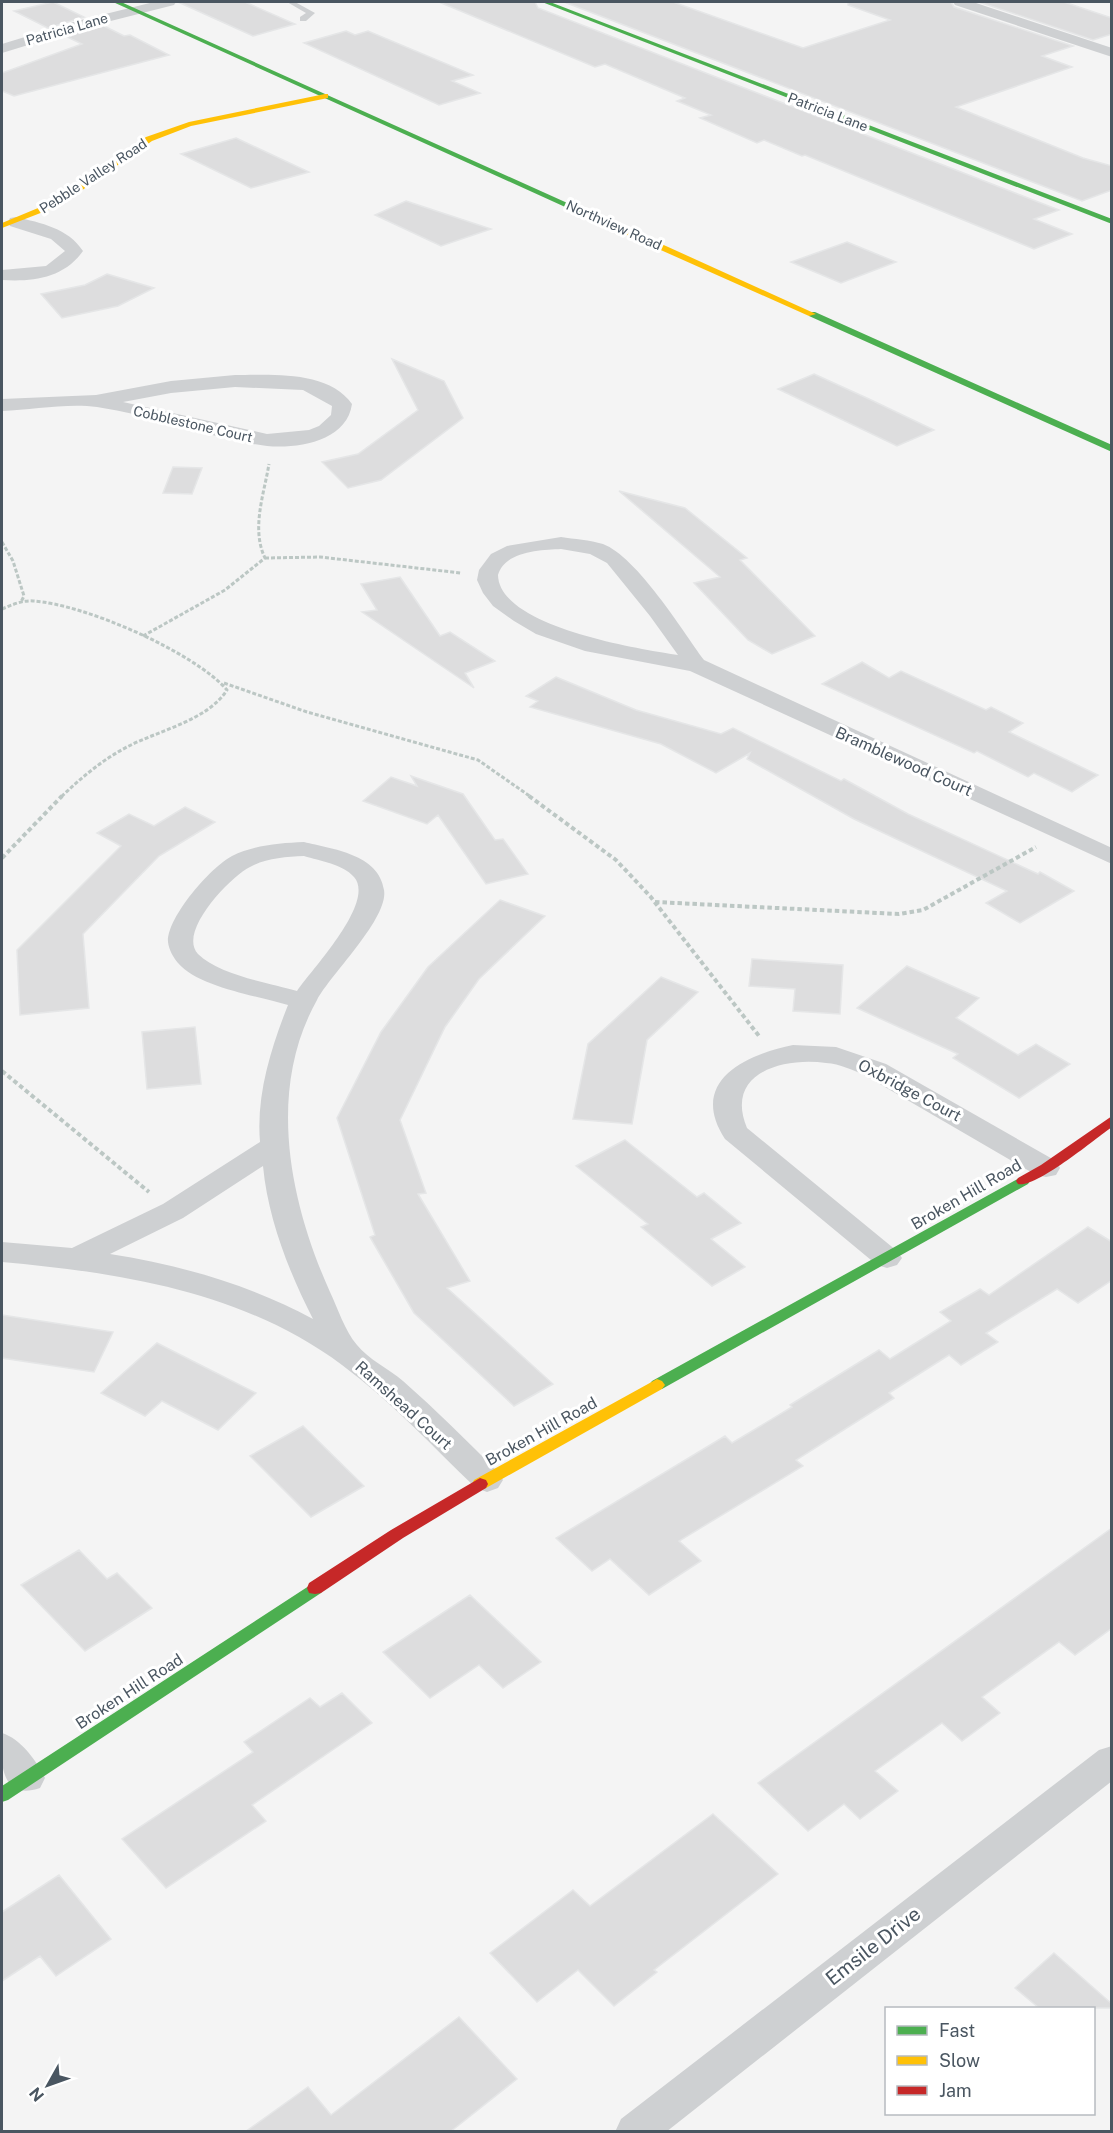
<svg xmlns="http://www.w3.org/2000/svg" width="1113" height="2133" viewBox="0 0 1113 2133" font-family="'Public Sans',sans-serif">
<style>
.building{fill:#ddddde;stroke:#e5e6e7;stroke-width:1.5}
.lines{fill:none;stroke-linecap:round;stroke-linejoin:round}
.path-far1{stroke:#bcc7c4;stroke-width:3;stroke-dasharray:4 2;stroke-linecap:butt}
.path{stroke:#bcc7c4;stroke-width:4;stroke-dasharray:4.5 3;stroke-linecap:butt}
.lane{fill:#ced0d2;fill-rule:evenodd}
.street{fill:#ced0d2;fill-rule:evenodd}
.fast{fill:#4caf50;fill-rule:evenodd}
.slow{fill:#ffc107;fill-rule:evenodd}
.jam{fill:#c62828;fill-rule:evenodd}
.labels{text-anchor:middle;stroke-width:6;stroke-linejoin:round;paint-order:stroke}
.far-street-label{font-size:14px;fill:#4a5661;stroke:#fff}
.street-label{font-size:16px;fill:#4a5661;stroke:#fff}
.near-street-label{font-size:20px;fill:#4a5661;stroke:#fff}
</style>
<rect width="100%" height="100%" fill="#f4f4f4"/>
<path class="building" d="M53,2L84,17L48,28L14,11Z
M178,2H245L295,24L253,36Z
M439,2H535L538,8L1059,210L1034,219L1072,234L1034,249L805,155L802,156L764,140L757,143L700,118L711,115L677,101L685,98L605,64L595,67Z
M564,2H673L803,48L890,20L848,5V2H951L954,7L1073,46L1042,56L1072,67L956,107L1083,158L1112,166V190L1082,201Z
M979,2H1064L1112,18V34L1093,40Z
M102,25L124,36L130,35L169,55L14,96L2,91V73L82,44L65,36Z
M346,31L355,35L368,31L473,75L452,81L480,93L439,105L304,43Z
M236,138L309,172L251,188L181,154Z
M406,201L491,229L441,246L375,215Z
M847,242L896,262L841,283L791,262Z
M107,274L154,288L118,306L62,318L41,294L85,285Z
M392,359L444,381L463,418L381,480L348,488L322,462L358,454L418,410Z
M814,374L869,399L934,430L897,446L778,389Z
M173,467L202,468L192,494L163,493Z
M619,491L685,508L747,558L740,560L815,636L772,654L748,640L694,583L720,577Z
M400,577L440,636L450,632L495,661L465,673L474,688L362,612L377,610L361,584Z
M862,662L889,678L901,671L986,710L991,707L1023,723L1009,732L1098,775L1072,792L1034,773L1028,777L977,751L974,753L822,684Z
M556,677L636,710L721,734L733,728L841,781L844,779L908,814L1038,874L1040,872L1074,891L1020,923L986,903L1007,891L854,819L747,759L750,753L716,773L661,744L530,707L538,701L526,696Z
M411,776L463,794L495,840L503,839L528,874L486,884L438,815L427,824L363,801L391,777L417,786Z
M185,807L215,822L159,856L83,934L89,1008L20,1015L17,950L121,846L97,833L129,814L154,826Z
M500,900L545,916L479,979L445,1027L400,1120L426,1193L418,1194L470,1281L447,1288L553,1384L514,1406L414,1313L370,1237L375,1235L337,1118L381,1032L428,967Z
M752,959L843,965L840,1014L793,1011L795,989L749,986Z
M907,966L979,998L956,1018L1018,1055L1036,1044L1070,1064L1019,1098L953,1058L958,1054L857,1008Z
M661,977L698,992L647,1040L632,1124L573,1119L588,1044Z
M195,1027L201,1084L147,1089L142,1032Z
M625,1140L697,1197L704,1193L741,1223L711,1239L745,1267L712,1286L641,1227L648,1224L576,1166Z
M1088,1227L1112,1242V1280L1078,1303L1057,1289L986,1333L998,1342L961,1365L949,1355L889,1393L894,1398L796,1460L803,1466L679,1541L701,1561L649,1595L610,1559L592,1571L556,1538L725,1436L732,1443L792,1407L790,1405L879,1350L890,1359L951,1321L940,1312L980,1289L989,1295Z
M2,1315L113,1332L94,1372L2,1358Z
M157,1343L256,1393L218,1430L162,1401L145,1416L101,1393Z
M303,1426L364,1486L311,1517L250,1456Z
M1112,1528V1628L1075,1655L1059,1642L982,1697L1000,1713L962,1741L942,1723L875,1771L898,1791L860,1819L844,1804L808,1831L758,1783Z
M79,1550L107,1579L117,1573L152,1608L85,1651L21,1585Z
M470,1595L541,1662L503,1688L479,1665L430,1698L383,1652Z
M342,1693L372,1723L252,1805L266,1821L166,1888L122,1839L253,1752L244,1742L310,1698L320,1707Z
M713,1814L778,1874L654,1970L657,1972L614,2006L578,1970L537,2002L490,1953L573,1890L590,1906Z
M59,1875L111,1939L56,1976L40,1956L2,1981V1912Z
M1054,1953L1112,2004V2008H1039L1015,1988Z
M459,2017L517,2079L450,2132H245L308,2087L331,2115Z"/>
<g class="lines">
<path class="path-far1" d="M2,542L13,561L24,596L21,602
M265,558L320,557L461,573
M2,609C12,605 22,600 33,601C84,604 194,652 227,690C207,721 159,730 127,747C102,760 81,778 61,797
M143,636L225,590L265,558C251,529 264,494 269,464
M224,683L307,712L478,760L531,797"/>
<path class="path" d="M529,796L616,860L650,896L759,1036
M2,858L62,796
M655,902L899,914L923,910L1036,847
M2,1071L149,1192"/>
<path class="lane" d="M287,2H295L315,13L306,21H300V17L306,13Z"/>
<path class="street" d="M154,2H176L174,5L87,27L2,53V44L77,21Z
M953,2H973L1112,48V57L955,5Z
M16,217C41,223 68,228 83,251C64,278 33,282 2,280V270L46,266L65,251L51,239L10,226L8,222L10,218Z
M235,375C271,375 328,370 352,404C347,441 298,449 267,446C210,439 154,415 97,407C67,403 32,410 2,411V399L96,395L171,381ZM235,387L303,390L332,406L331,415L319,426L309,430L267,434L123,402L171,393Z
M561,537C574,539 590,540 603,544C637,557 682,630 704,660L1112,848V864L690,671L585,651L536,634L514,621L493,606L483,593L477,580L479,570L491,554L507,546ZM561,549L590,554L607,563L650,616L678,655C639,649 499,627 498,575C505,551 541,550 561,549Z
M304,842C332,849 379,854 384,890C389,918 331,974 317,1000C266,1091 290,1203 330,1292C338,1309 345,1331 357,1345C368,1359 389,1369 403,1381C436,1410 467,1441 498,1472L503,1480L498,1488L487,1492L476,1488C432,1446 391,1401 342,1365C242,1291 121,1273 2,1262V1242L72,1248L163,1204L260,1142C256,1095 271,1048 288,1005C258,996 198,987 178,963C173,957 169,950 168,942C167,917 211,867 232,856C254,845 280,843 304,842ZM304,856C320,861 343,864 354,877C376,902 312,969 297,991C269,983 219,975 198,954C177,932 231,876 250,867C266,858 285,857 304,856ZM263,1166C268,1219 289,1272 313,1319C251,1285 180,1265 110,1254L183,1218Z
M793,1045L836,1047L886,1064L1056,1161L1060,1168L1056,1175L1046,1177L1036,1175L866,1076C853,1070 840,1064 826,1063C783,1057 724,1073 747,1128L897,1251L902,1258L897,1265L887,1268L877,1265L725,1139C688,1082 744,1055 793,1045Z
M2,1733C21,1739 36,1760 45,1778L40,1788C0,1802 0,1760 2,1733Z
M1112,1746V1781L666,2132H615L621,2119L1099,1750Z"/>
<path class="fast" d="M113,2H121L625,229L618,231Z
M542,2H550L1112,219V224Z
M809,312H815L1112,445V452L809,316Z
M1023,1176L1028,1178L1030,1181L1028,1184L662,1389H652L649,1385L652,1381Z
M315,1582L321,1583L323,1588L321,1593L8,1800L2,1802V1786Z"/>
<path class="slow" d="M325,94H328V98L191,126L152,141L61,205L2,228V223L55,201L146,137L189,122Z
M618,227H624L816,314L809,316L618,231Z
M657,1379L662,1381L665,1385L662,1389L486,1488L480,1490L474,1488L472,1484L474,1480Z"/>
<path class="jam" d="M1112,1116V1127C1095,1139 1035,1189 1018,1184L1016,1181L1018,1178L1041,1165Z
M480,1478L486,1480L488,1484L486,1488L403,1538L321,1593L315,1594L309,1593L307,1588L309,1583L391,1530Z"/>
</g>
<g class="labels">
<g class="far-street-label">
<text transform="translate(67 29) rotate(-16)" y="5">Patricia Lane</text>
<text transform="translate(828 112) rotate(21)" y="5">Patricia Lane</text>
<text transform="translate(93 176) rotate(-33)" y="5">Pebble Valley Road</text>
<text transform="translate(614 225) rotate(24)" y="5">Northview Road</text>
<text transform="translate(193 424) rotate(13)" y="5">Cobblestone Court</text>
</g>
<g class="street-label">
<text transform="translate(904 761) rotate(24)" y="6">Bramblewood Court</text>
<text transform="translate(910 1090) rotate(28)" y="6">Oxbridge Court</text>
<text transform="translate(966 1194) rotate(-30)" y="6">Broken Hill Road</text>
<text transform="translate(404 1405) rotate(42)" y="6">Ramshead Court</text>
<text transform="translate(541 1431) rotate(-29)" y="6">Broken Hill Road</text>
<text transform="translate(129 1691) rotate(-33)" y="6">Broken Hill Road</text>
</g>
<g class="near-street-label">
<text transform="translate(873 1946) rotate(-38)" y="7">Emsile Drive</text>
</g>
</g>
<rect width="1113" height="2133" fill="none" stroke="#4a5661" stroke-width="6"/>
<rect x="885" y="2007" width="210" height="108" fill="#ffffff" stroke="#b7bbc0" stroke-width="1.5"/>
<rect x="897" y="2026" width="30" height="9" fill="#4caf50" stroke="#b7bbc0" stroke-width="1.5"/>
<text x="939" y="2037" font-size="18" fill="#4a5661">Fast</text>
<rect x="897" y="2056" width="30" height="9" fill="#ffc107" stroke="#b7bbc0" stroke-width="1.5"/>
<text x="939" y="2067" font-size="18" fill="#4a5661">Slow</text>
<rect x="897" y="2086" width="30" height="9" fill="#c62828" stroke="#b7bbc0" stroke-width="1.5"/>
<text x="939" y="2097" font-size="18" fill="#4a5661">Jam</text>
<g transform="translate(48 2085) rotate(230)" stroke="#ffffff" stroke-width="4.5" paint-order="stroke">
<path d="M0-4.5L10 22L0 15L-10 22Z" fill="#4a5661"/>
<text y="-9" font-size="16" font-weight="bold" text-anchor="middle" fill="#4a5661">N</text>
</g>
</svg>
